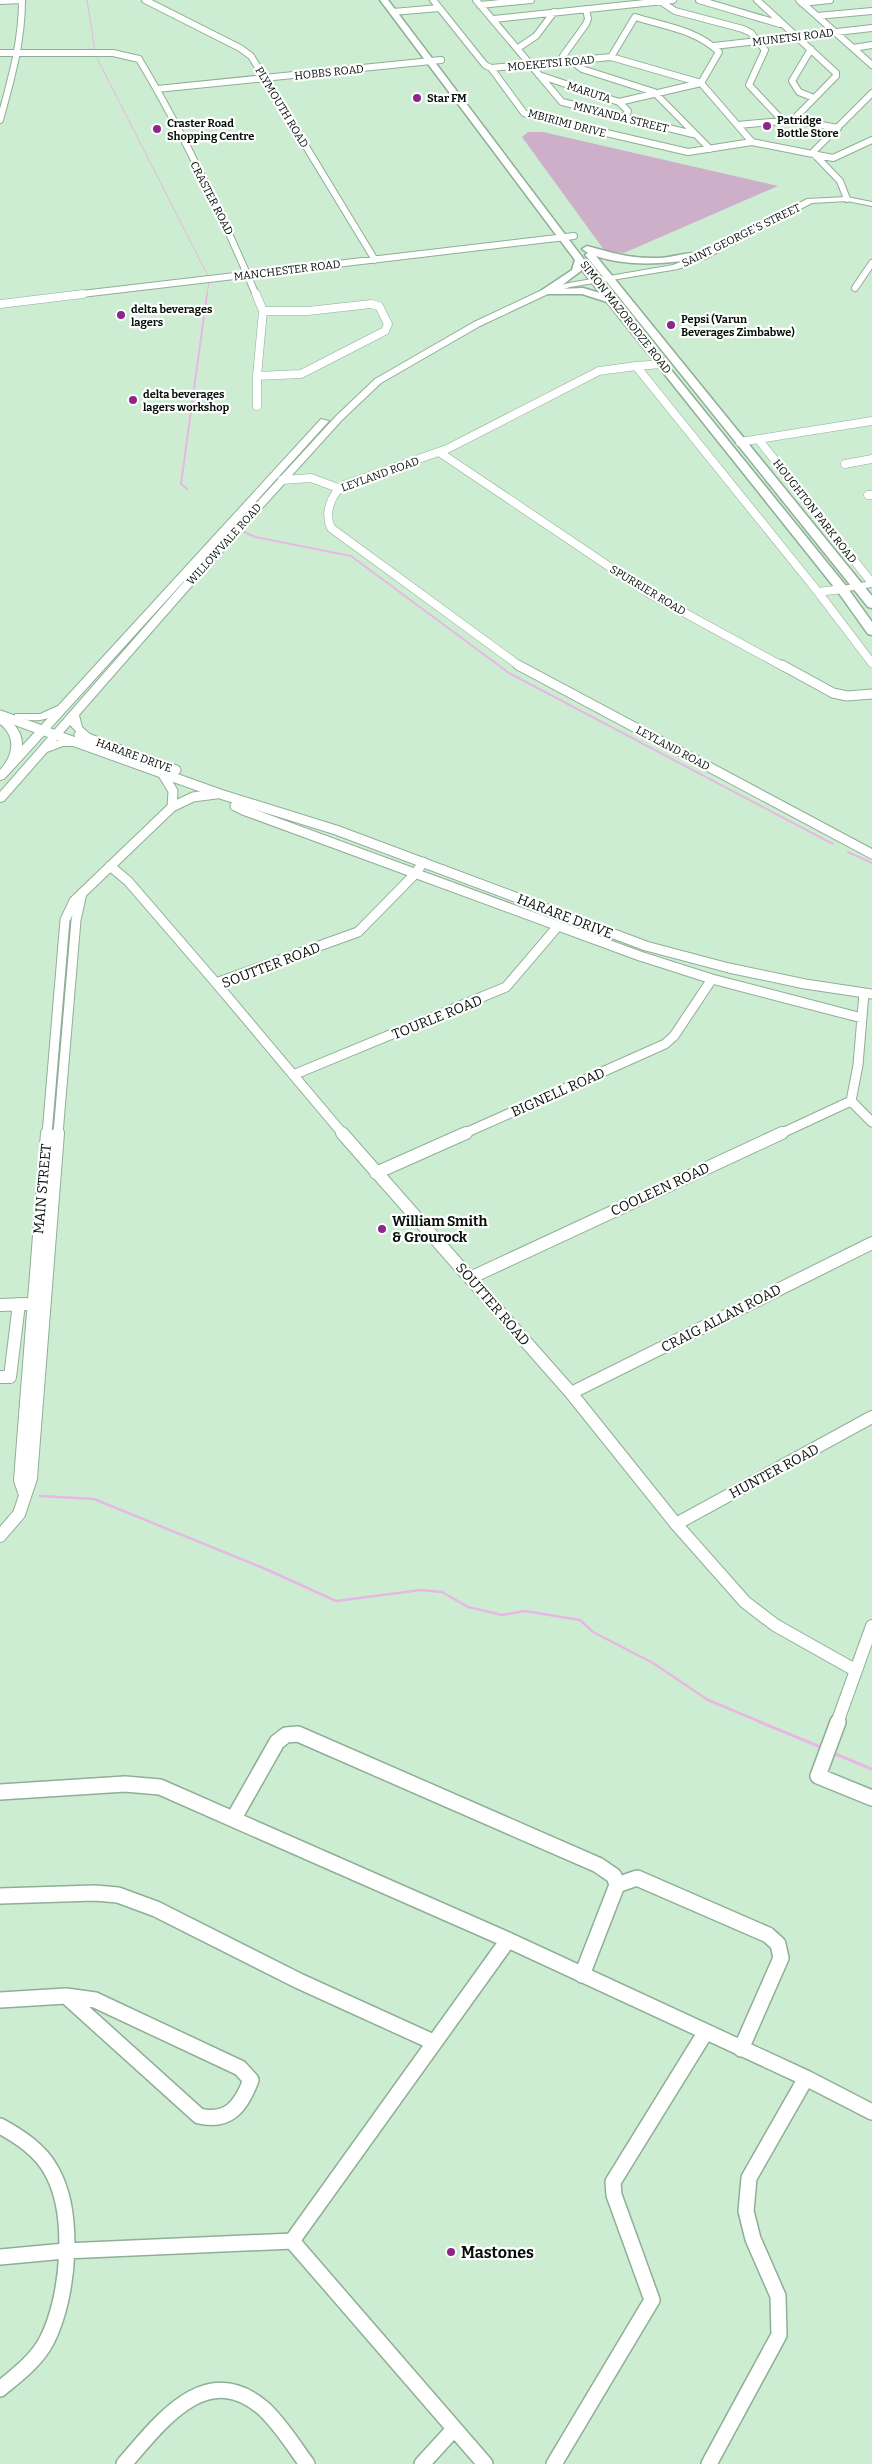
<svg xmlns="http://www.w3.org/2000/svg" width="872" height="2464" viewBox="0 0 872 2464" font-family="Bitter,serif">
<style>
.green{fill:#cdafca}
.lines{fill:none;stroke-linecap:round;stroke-linejoin:round}
.stream-far3{stroke:#e8b7e4;stroke-width:1}
.stream-far2{stroke:#e8b7e4;stroke-width:2}
.stream-far1{stroke:#e8b7e4;stroke-width:2.5}
.stream{stroke:#e8b7e4;stroke-width:3}
.minor-far4-casing{stroke:#8fae96;stroke-width:8}
.minor-far3-casing{stroke:#8fae96;stroke-width:9}
.minor-far2-casing{stroke:#8fae96;stroke-width:11}
.minor-far1-casing{stroke:#8fae96;stroke-width:14}
.minor-casing{stroke:#8fae96;stroke-width:18}
.major-casing{stroke:#8fae96;stroke-width:2}
.highway-casing{stroke:#8fae96;stroke-width:3}
.minor-far4{stroke:#fff;stroke-width:6}
.minor-far3{stroke:#fff;stroke-width:8}
.minor-far2{stroke:#fff;stroke-width:9}
.minor-far1{stroke:#fff;stroke-width:12}
.minor{stroke:#fff;stroke-width:15}
.major{fill:#fff;fill-rule:evenodd}
.highway{fill:#fff;fill-rule:evenodd}
.poi-dot{fill:#8d258a;stroke:#fff;stroke-width:2}
.labels{text-anchor:middle;stroke-width:4.5;stroke-linejoin:round;paint-order:stroke}
.far-street-label{font-size:11px;fill:#061109;stroke:#fff}
.far-poi-label{font-size:11px;font-weight:bold;fill:#061109;stroke:#fff;text-anchor:start}
.street-label{font-size:14px;fill:#061109;stroke:#fff}
.poi-label{font-size:14px;font-weight:bold;fill:#061109;stroke:#fff;text-anchor:start}
.near-poi-label{font-size:16px;font-weight:bold;fill:#061109;stroke:#fff;text-anchor:start}
</style>
<rect width="100%" height="100%" fill="#cdedd3"/>
<path class="green" d="M528,132H543L778,186L624,253L604,250L522,137Z"/>
<g class="lines">
<path class="stream-far3" d="M87,0L95,51
M95,54L208,276
M207,295L209,281"/>
<path class="stream-far2" d="M187,489L181,484L207,294
M244,532L255,537L351,556L509,673L833,844
M848,852L872,863"/>
<path class="stream-far1" d="M40,1496L94,1499L268,1570L336,1601L421,1590L442,1592L468,1607L502,1615L525,1611L580,1620L593,1632L653,1663L708,1700L763,1723"/>
<path class="stream" d="M760,1722L823,1748
M833,1753L872,1769"/>
<defs>
<path id="minor-far4" d="M145,0L240,48L251,56L375,260
M433,0L485,65L491,68L524,113L529,115L688,152L752,142L833,158L872,140
M476,0L562,102L693,134
M699,0L780,24
M757,0L836,73V76L793,120
M799,0L872,65
M0,1L21,0
M660,1L675,11L743,29L751,33L765,50L749,85L782,120
M802,3L830,0
M480,5L531,0
M393,12L439,8
M817,16L872,11
M635,17C664,26 697,30 719,52L701,83L611,57Z
M494,19L673,0
M714,46L872,28
M518,48L536,36L554,12
M853,48L872,45
M811,49L792,81L799,92L814,98
M0,53H113L139,59C184,134 222,215 256,295
M572,61L582,69L654,92L710,149
M562,62L563,56L586,24L588,19L586,9
M491,68L611,57
M539,75L619,102L628,111L625,118
M157,89L441,60
M619,102L701,83L752,142
M0,120C11,80 22,42 22,0
M738,125L793,120L838,128
M847,199L840,181L815,155L814,151L872,93
M855,288L872,263
M73,295L574,236"/>
<path id="minor-far3" d="M256,294L263,311L257,376V406
M0,304L83,294
M636,366L662,364
M257,376L301,374L385,331L388,324L379,306L371,304L308,311H263
M758,439L872,583
M740,442L872,421
M439,452L650,594L784,667
M845,464L872,459
M282,480L311,478L338,488
M868,495H872
M818,592L842,589
M521,667L331,528C324,513 331,494 344,485L447,449L599,371L636,366L818,592L872,663"/>
<path id="minor-far2" d="M518,665L872,854
M782,665L833,693L847,696L872,694
M0,715L220,794L336,830L646,946L729,968L805,984L872,994
M79,735L176,770
M162,773L173,791L172,807
M239,800L235,806L243,810L640,956L712,979L862,1018
M110,866L128,881L216,983
M293,1075L506,987L558,926
M851,1101L858,1065L864,993
M851,1101L872,1122
M47,1134L65,920L74,901L172,807L193,797L216,794
M58,1134L76,920L82,893
M343,1134L216,983L358,932L416,873L423,862
M463,1134L665,1044L674,1036L712,979
M780,1134L851,1101"/>
<path id="minor-far1" d="M342,1133L571,1393L676,1524L745,1602L775,1625L855,1670
M376,1173L466,1133
M470,1278L782,1133
M0,1305L26,1304
M0,1377H10L19,1304
M571,1393L872,1243
M24,1492L20,1480L47,1133
M676,1524L872,1417
M0,1536L19,1514L31,1478L58,1133
M837,1723L872,1626"/>
<path id="minor" d="M838,1722L818,1776L872,1798
M0,1792L125,1784L160,1787L508,1940L806,2078L872,2112
M234,1818L277,1742L286,1735L298,1734L598,1865L614,1876L617,1885L582,1975
M617,1885L637,1878L768,1935L778,1944L781,1958L741,2049
M0,1896L95,1893L118,1895L156,1909L299,1981L433,2042
M66,1996L95,2000L240,2068L251,2080C241,2106 229,2123 199,2116Z
M0,2000L66,1996
M0,2126C20,2137 40,2150 51,2170C76,2213 69,2297 47,2340C37,2360 17,2375 0,2389
M292,2241L485,2464
M0,2257L65,2251L292,2241L508,1940
M124,2464C160,2423 206,2358 264,2409C281,2425 293,2445 307,2464
M422,2464L454,2429
M554,2464L652,2300L614,2195L613,2182L705,2033
M709,2464L779,2335L778,2296L753,2239L746,2211L749,2178L806,2078"/>
<path id="major" d="M847,197L872,202V206L847,201L812,203L709,257L678,269L570,287L548,294L480,326L381,383L342,420L190,588L79,715L82,727L93,737V741H85L70,725L56,741H79L84,744L83,746H63L47,752L4,801L0,802V792L182,584L336,416L375,379L474,322L542,290L569,283L673,265L703,253L807,199Z
M321,419L329,421L18,764L4,779L0,780V770C13,756 17,737 0,724V716C13,720 23,732 22,746L48,718C38,722 25,720 15,718V714H40L58,706Z
M872,581V587L842,592L837,589L842,586Z"/>
<path id="highway" d="M380,0H388L613,298L846,586L872,622V635L868,634L838,592L607,302L582,294H542V290L572,270L575,260ZM582,270L600,293L583,288L557,289Z
M587,246C613,253 631,259 659,258C675,257 694,250 709,253L711,255L706,258C669,263 632,268 596,256L872,596V608L868,607L587,257L585,255L588,253L582,249Z"/>
</defs>
<use href="#minor-far4" class="minor-far4-casing"/>
<use href="#minor-far3" class="minor-far3-casing"/>
<use href="#minor-far2" class="minor-far2-casing"/>
<use href="#minor-far1" class="minor-far1-casing"/>
<use href="#minor" class="minor-casing"/>
<use href="#major" class="major-casing"/>
<use href="#highway" class="highway-casing"/>
<use href="#minor-far4" class="minor-far4"/>
<use href="#minor-far3" class="minor-far3"/>
<use href="#minor-far2" class="minor-far2"/>
<use href="#minor-far1" class="minor-far1"/>
<use href="#minor" class="minor"/>
<use href="#major" class="major"/>
<use href="#highway" class="highway"/>
</g>
<g class="poi-dot">
<circle cx="417" cy="98" r="5"/>
<circle cx="767" cy="126" r="5"/>
<circle cx="157" cy="129" r="5"/>
<circle cx="121" cy="315" r="5"/>
<circle cx="671" cy="325" r="5"/>
<circle cx="133" cy="400" r="5"/>
<circle cx="382" cy="1229" r="5"/>
<circle cx="451" cy="2252" r="5"/>
</g>
<g class="labels">
<g class="far-street-label">
<text transform="translate(793 37) rotate(-7)" y="4">MUNETSI ROAD</text>
<text transform="translate(551 63) rotate(-5)" y="4">MOEKETSI ROAD</text>
<text transform="translate(329 72) rotate(-6)" y="4">HOBBS ROAD</text>
<text transform="translate(589 92) rotate(18)" y="4">MARUTA</text>
<text transform="translate(282 107) rotate(59)" y="4">PLYMOUTH ROAD</text>
<text transform="translate(621 117) rotate(14)" y="4">MNYANDA STREET</text>
<text transform="translate(567 123) rotate(15)" y="4">MBIRIMI DRIVE</text>
<text transform="translate(212 198) rotate(63)" y="4">CRASTER ROAD</text>
<text transform="translate(741 235) rotate(-26)" y="4">SAINT GEORGE'S STREET</text>
<text transform="translate(287 270) rotate(-7)" y="4">MANCHESTER ROAD</text>
<text transform="translate(626 317) rotate(52)" y="4">SIMON MAZORODZE ROAD</text>
<text transform="translate(380 474) rotate(-20)" y="4">LEYLAND ROAD</text>
<text transform="translate(815 511) rotate(52)" y="4">HOUGHTON PARK ROAD</text>
<text transform="translate(224 544) rotate(-48)" y="4">WILLOWVALE ROAD</text>
<text transform="translate(648 590) rotate(31)" y="4">SPURRIER ROAD</text>
<text transform="translate(673 748) rotate(28)" y="4">LEYLAND ROAD</text>
<text transform="translate(134 755) rotate(20)" y="4">HARARE DRIVE</text>
</g>
<g class="far-poi-label">
<text x="427" y="102">Star FM</text>
<text x="777" y="124">Patridge<tspan x="777" dy="13">Bottle Store</tspan></text>
<text x="167" y="127">Craster Road<tspan x="167" dy="13">Shopping Centre</tspan></text>
<text x="131" y="313">delta beverages<tspan x="131" dy="13">lagers</tspan></text>
<text x="681" y="323">Pepsi (Varun<tspan x="681" dy="13">Beverages Zimbabwe)</tspan></text>
<text x="143" y="398">delta beverages<tspan x="143" dy="13">lagers workshop</tspan></text>
</g>
<g class="street-label">
<text transform="translate(565 916) rotate(21)" y="5">HARARE DRIVE</text>
<text transform="translate(271 965) rotate(-21)" y="5">SOUTTER ROAD</text>
<text transform="translate(437 1017) rotate(-22)" y="5">TOURLE ROAD</text>
<text transform="translate(558 1092) rotate(-24)" y="5">BIGNELL ROAD</text>
<text transform="translate(42 1189) rotate(-85)" y="5">MAIN STREET</text>
<text transform="translate(660 1189) rotate(-25)" y="5">COOLEEN ROAD</text>
<text transform="translate(493 1304) rotate(49)" y="5">SOUTTER ROAD</text>
<text transform="translate(721 1318) rotate(-27)" y="5">CRAIG ALLAN ROAD</text>
<text transform="translate(774 1471) rotate(-28)" y="5">HUNTER ROAD</text>
</g>
<g class="poi-label">
<text x="392" y="1226">William Smith<tspan x="392" dy="16">&amp; Grourock</tspan></text>
</g>
<g class="near-poi-label">
<text x="461" y="2258">Mastones</text>
</g>
</g>
</svg>
